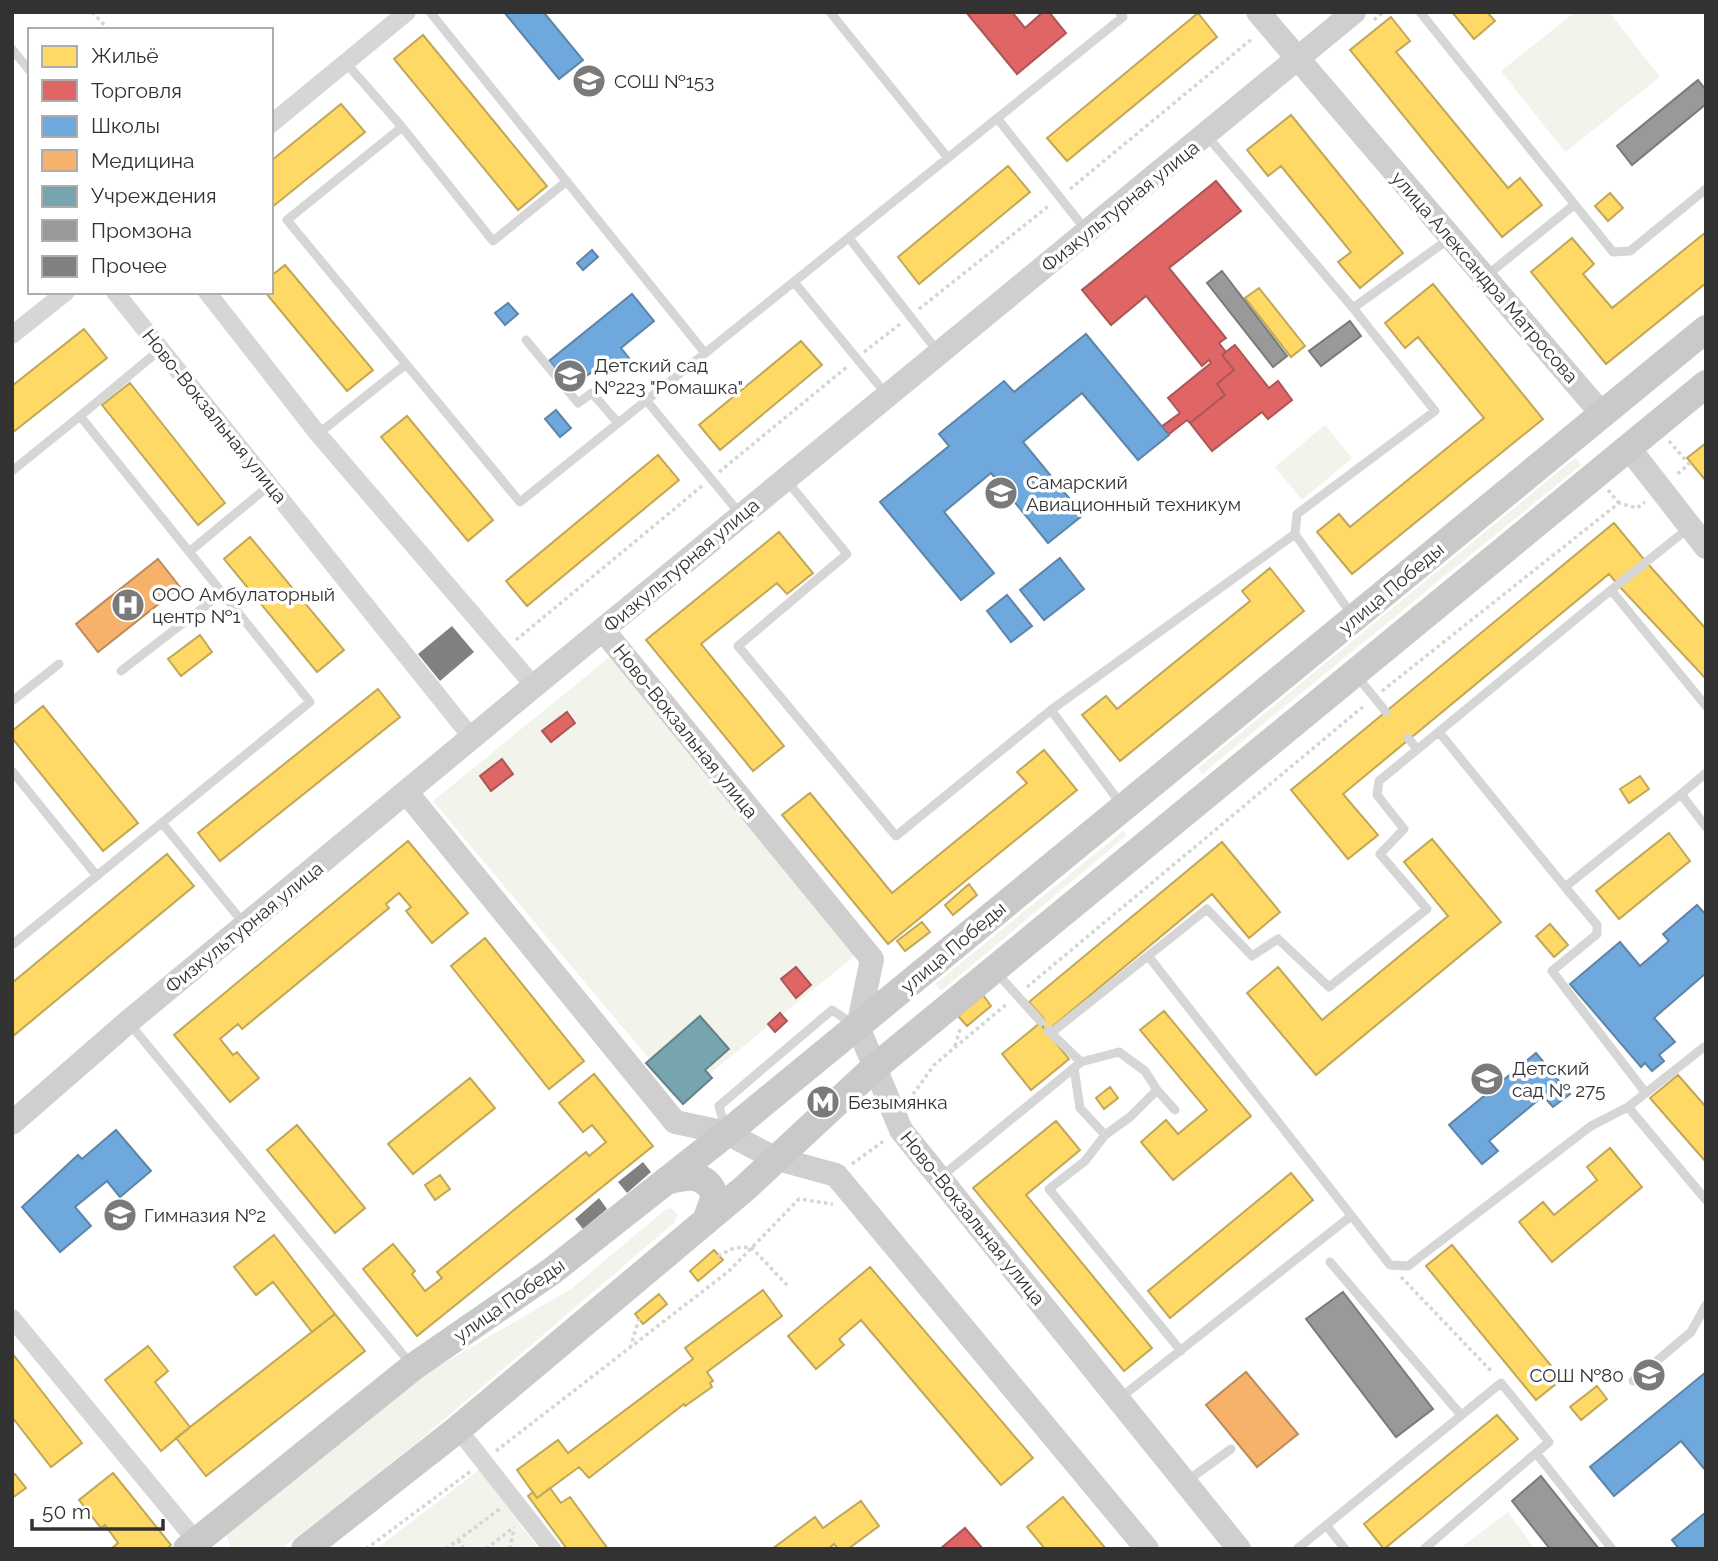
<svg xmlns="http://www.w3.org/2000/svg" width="1718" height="1561" viewBox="0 0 1718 1561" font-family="Raleway,sans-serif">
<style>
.green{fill:#f2f3eb}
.homes{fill:#ffd966;stroke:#c2a756;stroke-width:2}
.shops{fill:#e06666;stroke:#ac5656;stroke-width:2}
.schools{fill:#6fa8dc;stroke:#5d85a9;stroke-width:2}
.health{fill:#f6b26b;stroke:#bb8c5a;stroke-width:2}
.public{fill:#76a5af;stroke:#62828a;stroke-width:2}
.industry{fill:#999;stroke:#7a7a7a;stroke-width:2}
.building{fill:#808080}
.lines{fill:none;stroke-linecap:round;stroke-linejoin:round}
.path{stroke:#d5d5d5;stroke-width:3.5;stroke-dasharray:3.5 3.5;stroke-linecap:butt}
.lane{stroke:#d6d6d6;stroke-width:9}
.street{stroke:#d6d6d6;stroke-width:18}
.secondary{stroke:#cfcfcf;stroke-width:24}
.primary{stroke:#c9c9c9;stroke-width:28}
.labels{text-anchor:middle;stroke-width:7;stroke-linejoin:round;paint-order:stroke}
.poi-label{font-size:19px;fill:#323232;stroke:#fff;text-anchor:start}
.street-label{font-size:19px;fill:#323232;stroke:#fff}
</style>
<rect width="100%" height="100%" fill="#fff"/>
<path class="green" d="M1575,12H1609L1660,77L1565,152L1501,71Z
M1325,425L1352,458L1302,500L1275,467Z
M1575,458L1581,465L1202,774L1198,768Z
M612,655L857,954L681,1097L433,801Z
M1123,831L1127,835L941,991L935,984Z
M671,1208L677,1214L675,1222L414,1445L281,1549H232L226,1534L427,1373L571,1289L666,1209Z
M479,1470L539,1549H376Z
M1508,1512L1535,1549H1459Z"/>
<path class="homes" d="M1452,12H1487L1495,21L1474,39Z
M1198,13L1217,37L1067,161L1047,138Z
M1391,17L1410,41L1396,52L1508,188L1520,178L1542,205L1502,237L1350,50Z
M423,35L547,186L518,210L394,59Z
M341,104L365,132L271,208V161Z
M1291,115L1403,253L1360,288L1338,262L1351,252L1281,166L1268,176L1247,150Z
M1008,166L1030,192L919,284L898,257Z
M1610,193L1623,208L1608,221L1595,206Z
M1706,232V283L1606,364L1531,272L1572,238L1594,264L1583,274L1612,308Z
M285,265L373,370L347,391L265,292H271V276Z
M1433,284L1543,419L1352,574L1317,532L1339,514L1350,527L1484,418L1418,337L1405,348L1385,323Z
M1259,288L1305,346L1291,357L1245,298Z
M84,329L107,358L12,433V386Z
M801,341L822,365L720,450L699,425Z
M130,383L225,503L198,525L102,405Z
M407,416L493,520L468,541L381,437Z
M1706,443V481L1687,458Z
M658,455L679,480L527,606L506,581Z
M1614,523L1648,564L1620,587L1609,574L1343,794L1378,835L1348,859L1291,790Z
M779,532L813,573L787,594L777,583L701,644L784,746L753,771L646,640Z
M250,537L344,650L317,672L224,559Z
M1648,564L1706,629V679L1620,587Z
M1270,568L1304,611L1120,761L1082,715L1106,696L1117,709L1250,601L1242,591Z
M200,635L212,652L181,676L168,659Z
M378,689L400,717L220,861L198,833Z
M43,706L138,823L103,851L12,738V731Z
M1044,750L1077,790L888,944L782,815L810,793L892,893L1027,783L1017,772Z
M1640,776L1649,789L1629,803L1620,789Z
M1669,833L1690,861L1619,919L1596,891Z
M1432,839L1501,922L1316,1075L1247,993L1278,967L1322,1020L1448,916L1404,862Z
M408,841L468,913L432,943L406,911L411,907L399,893L386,904L389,908L242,1029L238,1024L220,1039L233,1055L237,1052L259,1078L230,1102L174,1035Z
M1222,842L1280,912L1249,938L1212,894L1046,1032L1040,1023L1044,1019L1029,1002Z
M167,854L194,886L12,1037V983Z
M969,884L977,895L953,915L945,905Z
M922,922L930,932L905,951L897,941Z
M1550,924L1568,945L1554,957L1536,936Z
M485,938L584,1061L549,1089L451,966Z
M983,995L991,1006L967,1026L958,1016Z
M1164,1011L1251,1116L1173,1180L1141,1142L1166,1120L1178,1134L1207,1110L1140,1030Z
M1040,1023L1069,1059L1031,1090L1002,1054Z
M594,1074L653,1146L417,1336L363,1269L393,1244L415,1271L412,1274L425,1291L442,1278L437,1272L586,1152L589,1156L606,1142L592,1125L583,1132L559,1103Z
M1678,1075L1706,1107V1162L1650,1098Z
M470,1078L495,1108L413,1174L388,1144Z
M1110,1087L1118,1098L1104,1109L1096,1098Z
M1056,1121L1080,1150L1026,1195L1152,1348L1124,1371L973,1188Z
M297,1125L365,1208L335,1233L267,1150Z
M1610,1148L1642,1187L1552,1262L1519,1222L1543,1202L1554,1215L1597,1180L1587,1167Z
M1291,1173L1313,1200L1170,1318L1148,1291Z
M440,1175L450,1189L435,1200L425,1185Z
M274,1235L335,1314L312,1332L273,1282L256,1295L234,1267Z
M1452,1245L1562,1379L1536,1400L1426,1266Z
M714,1250L723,1260L698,1281L690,1271Z
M870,1267L1033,1458L1001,1485L861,1320L839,1339L844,1345L816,1369L788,1336Z
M763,1290L782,1316L707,1372L713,1381L710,1383L712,1387L685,1406L684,1404L589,1478L579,1467L537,1498L517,1470L558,1440L568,1453L693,1359L685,1348Z
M659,1294L667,1304L643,1324L635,1314Z
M335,1314L365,1351L206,1476L176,1438Z
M148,1346L168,1371L155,1382L190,1427L161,1451L105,1380Z
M12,1353L82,1443L51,1467L12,1417Z
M1597,1386L1607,1399L1581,1420L1570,1407Z
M1497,1415L1518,1439L1384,1549L1364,1524Z
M113,1473L171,1545L167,1549H111L118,1543L105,1525L101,1528L79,1500Z
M15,1474L26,1488L12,1498V1476Z
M550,1488L561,1503L570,1497L608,1549H567L528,1496L533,1492L537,1498Z
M1063,1497L1106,1549H1045L1027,1527Z
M861,1501L879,1526L848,1549H838L834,1544L828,1549H772L815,1517L823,1528Z"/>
<path class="shops" d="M966,12H1012L1025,28L1043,12H1049L1066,33L1017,74Z
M1216,181L1241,211L1169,268L1226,338L1219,343L1226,352L1222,355L1234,370L1217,384L1225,395L1190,423L1187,420L1168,435L1161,427L1180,413L1168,398L1211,363L1209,360L1202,366L1146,296L1111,325L1082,290Z
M1235,345L1269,388L1278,381L1292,400L1268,419L1262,412L1212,451L1190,423L1225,395L1217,384L1234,370L1222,355Z
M567,712L575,723L551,742L542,731Z
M502,759L513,774L491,791L480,776Z
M796,967L811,985L796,998L781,979Z
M780,1013L787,1021L775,1032L768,1024Z
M965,1528L983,1549H940Z"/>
<path class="schools" d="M504,12H547L545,14L583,60L559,79Z
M592,250L598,257L583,270L577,263Z
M632,294L654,321L621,348L629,358L614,371L606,361L571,388L549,361Z
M508,303L518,314L505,325L495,313Z
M1086,334L1169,435L1138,460L1082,393L1023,442L1083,515L1048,543L991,473L944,512L994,573L961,600L880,502L949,446L939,434L1004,381L1014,392Z
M556,410L571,428L560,437L545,419Z
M1060,558L1084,589L1044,620L1020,590Z
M1007,595L1032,626L1011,642L987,611Z
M1697,905L1706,915V973L1654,1018L1675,1042L1659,1055L1664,1061L1652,1071L1645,1063L1641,1067L1570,984L1620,942L1640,966L1669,941L1663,934Z
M1536,1053L1570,1094L1553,1107L1543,1096L1489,1141L1498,1151L1482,1164L1449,1125Z
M116,1130L151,1171L120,1197L107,1181L75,1207L91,1226L60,1252L22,1207L78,1155L82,1159Z
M1706,1372V1471L1681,1441L1614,1496L1590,1467Z
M1706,1512V1549H1679L1672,1540Z"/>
<path class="health" d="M158,559L180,587L98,652L76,624Z
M1246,1372L1298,1434L1257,1467L1206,1405Z"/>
<path class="public" d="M700,1016L729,1049L705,1070L712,1078L683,1104L646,1063Z"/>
<path class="industry" d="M1698,80L1706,90V104L1632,165L1617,146Z
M1222,271L1287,356L1273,367L1207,283Z
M1350,321L1361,336L1321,366L1309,351Z
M1343,1292L1433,1409L1396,1437L1306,1319Z
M1541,1476L1599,1549H1550L1512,1501Z"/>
<path class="building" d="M452,626L474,652L440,681L418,654Z
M643,1162L651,1172L627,1193L618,1182Z
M599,1198L607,1209L583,1229L575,1219Z"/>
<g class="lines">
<path class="path" d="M92,12L109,30
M1374,20L1383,12
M1070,189L1253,38
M919,309L1050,205
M864,352L900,324
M1669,441L1689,464L1675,476
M719,472L848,366
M1608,490L1619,503
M516,640L702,486
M1382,691L1619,503L1637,508L1645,502
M1027,987L1365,705
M955,1046L961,1026
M909,1100L934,1065L1008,1003
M852,1164L885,1140
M718,1256L734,1248L751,1247L787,1285
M1401,1277L1493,1373
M630,1348L639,1319
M496,1451L729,1271L799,1199L833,1204
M458,1540L464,1549
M366,1549L471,1471
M446,1549L501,1508
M486,1549L514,1527
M510,1549L514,1529"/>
<path class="lane" d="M430,12L705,353
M830,12L948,158
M1420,12L1613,252L1630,251L1706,189
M12,49L30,71
M346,63L402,127L287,220L520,502L1123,17L1119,12
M997,118L1085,229
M402,127L493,241L567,181
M849,238L938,352
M1486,276L1574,205
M794,282L886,394
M1353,308L1449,239
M526,340L578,403L592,393L618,423
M646,400L741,515
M80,416L161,349
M318,434L406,364
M12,471L80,416L310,702L12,945
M787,481L847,554L738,646L896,836L1051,710L1295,534L1297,514L1435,411L1353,308L1207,136
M1690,527L1611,590L1706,706
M1295,534L1352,615
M189,552L270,485
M121,671L222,593
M1356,675L1386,712
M12,701L59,664
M1051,710L1121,804
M1439,732L1565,887
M1408,738L1417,749
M12,771L97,876
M1681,794L1706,773
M162,823L245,925
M1149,957L1390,1265L1408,1266L1591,1126L1628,1107
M995,971L1041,1022
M129,1023L410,1363
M1048,1030L1051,1033L1207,909L1252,956L1278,939L1329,987L1427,909L1380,854L1404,829L1377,795L1379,781L1611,590
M1704,1047L1628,1107L1706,1200
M1074,1068L1080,1108L1105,1135L1130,1117L1157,1090L1145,1071L1119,1052L1081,1062
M1157,1090L1175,1110
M1645,1092L1552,971L1597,934V925L1565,887L1681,794L1706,827
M725,1127L719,1106L832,1010L853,1024
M1105,1135L1085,1161L1049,1189L1181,1351
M942,1176L1081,1062L1051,1033
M1330,1262L1461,1415
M1633,1381L1691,1332L1706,1305
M1120,1398L1351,1216
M1187,1481L1231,1449
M1326,1525L1345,1549
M1297,1549L1501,1383L1549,1442L1536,1453
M1424,1549L1536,1453L1612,1549"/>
<path class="street" d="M271,124L407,12
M115,292L472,738
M207,292L318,434L534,686
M12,335L66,292
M12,1318L202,1548
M458,1429L552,1549"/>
<path class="secondary" d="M1258,12L1602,414
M1628,447L1706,547
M603,630L872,959L858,1027L901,1130L1239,1549
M407,793L675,1122L727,1133L774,1158L836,1175L1147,1549
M12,1123L128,1022L534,686L1354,12"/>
<path class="primary" d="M667,1181C688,1175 706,1172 715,1196L706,1221
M187,1549L413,1367L552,1271L727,1133L1706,329
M305,1549L458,1429L745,1188L873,1069L1706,384"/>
</g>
<defs>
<symbol id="school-disc" viewBox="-11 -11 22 22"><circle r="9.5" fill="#7a7a7a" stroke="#fff"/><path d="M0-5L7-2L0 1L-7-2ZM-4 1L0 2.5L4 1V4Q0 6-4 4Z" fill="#fff"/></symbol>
<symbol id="university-disc" viewBox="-11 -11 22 22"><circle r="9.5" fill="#7a7a7a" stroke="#fff"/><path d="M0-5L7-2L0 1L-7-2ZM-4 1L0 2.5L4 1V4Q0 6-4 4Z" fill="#fff"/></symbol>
<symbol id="hospital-disc" viewBox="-11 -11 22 22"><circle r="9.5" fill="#7a7a7a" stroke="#fff"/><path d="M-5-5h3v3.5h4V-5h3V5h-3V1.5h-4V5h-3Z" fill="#fff"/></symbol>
<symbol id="metro-disc" viewBox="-11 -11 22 22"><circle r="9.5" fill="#7a7a7a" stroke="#fff"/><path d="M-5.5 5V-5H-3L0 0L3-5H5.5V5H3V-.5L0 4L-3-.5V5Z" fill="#fff"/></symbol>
</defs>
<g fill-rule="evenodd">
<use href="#school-disc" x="570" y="62" width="38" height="38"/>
<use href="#school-disc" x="551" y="357" width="38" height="38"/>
<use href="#university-disc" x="982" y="474" width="38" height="38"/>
<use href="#hospital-disc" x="109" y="586" width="38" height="38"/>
<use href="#school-disc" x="1468" y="1060" width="38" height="38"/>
<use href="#metro-disc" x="804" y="1083" width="38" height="38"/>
<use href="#school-disc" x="101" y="1196" width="38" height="38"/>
<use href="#school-disc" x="1630" y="1356" width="38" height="38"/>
</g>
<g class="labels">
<g class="poi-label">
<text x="614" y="88">СОШ №153</text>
<text x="594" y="372">Детский сад<tspan x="594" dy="22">№223 "Ромашка"</tspan></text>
<text x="1026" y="489">Самарский<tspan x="1026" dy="22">Авиационный техникум</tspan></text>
<text x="152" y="601">ООО Амбулаторный<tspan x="152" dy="22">центр №1</tspan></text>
<text x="1512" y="1075">Детский<tspan x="1512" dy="22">сад № 275</tspan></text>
<text x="848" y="1109">Безымянка</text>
<text x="144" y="1222">Гимназия №2</text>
<text x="1624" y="1382" text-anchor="end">СОШ №80</text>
</g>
<g class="street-label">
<text transform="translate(1120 206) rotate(-39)" y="7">Физкультурная улица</text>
<text transform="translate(1485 277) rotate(49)" y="7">улица Александра Матросова</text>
<text transform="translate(215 416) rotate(51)" y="7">Ново-Вокзальная улица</text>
<text transform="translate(681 565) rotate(-40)" y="7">Физкультурная улица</text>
<text transform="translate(1391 588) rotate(-40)" y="7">улица Победы</text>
<text transform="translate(686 731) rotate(51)" y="7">Ново-Вокзальная улица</text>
<text transform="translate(244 927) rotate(-39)" y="7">Физкультурная улица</text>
<text transform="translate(953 947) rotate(-40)" y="7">улица Победы</text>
<text transform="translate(973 1218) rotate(51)" y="7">Ново-Вокзальная улица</text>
<text transform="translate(509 1300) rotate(-35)" y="7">улица Победы</text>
</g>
</g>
<rect width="1718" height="1561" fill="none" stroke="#323232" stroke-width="28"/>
<rect x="28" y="28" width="245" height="266" fill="#ffffff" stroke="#adadad" stroke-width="2"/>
<rect x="42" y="46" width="35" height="21" fill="#ffd966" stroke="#adadad" stroke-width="2"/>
<text x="91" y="63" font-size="21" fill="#323232">Жильё</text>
<rect x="42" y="80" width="35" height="21" fill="#e06666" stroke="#adadad" stroke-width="2"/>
<text x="91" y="98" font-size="21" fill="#323232">Торговля</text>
<rect x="42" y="116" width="35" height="21" fill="#6fa8dc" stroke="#adadad" stroke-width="2"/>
<text x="91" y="133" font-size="21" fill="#323232">Школы</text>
<rect x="42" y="150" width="35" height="21" fill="#f6b26b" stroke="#adadad" stroke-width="2"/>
<text x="91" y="168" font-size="21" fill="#323232">Медицина</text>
<rect x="42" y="186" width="35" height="21" fill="#76a5af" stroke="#adadad" stroke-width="2"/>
<text x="91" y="203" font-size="21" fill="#323232">Учреждения</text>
<rect x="42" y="220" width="35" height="21" fill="#999999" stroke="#adadad" stroke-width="2"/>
<text x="91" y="238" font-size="21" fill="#323232">Промзона</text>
<rect x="42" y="256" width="35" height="21" fill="#808080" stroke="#adadad" stroke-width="2"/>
<text x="91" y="273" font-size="21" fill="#323232">Прочее</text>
<path d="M32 1519v10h131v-10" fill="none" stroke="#323232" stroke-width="3.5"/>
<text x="42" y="1519" font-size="21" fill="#323232" stroke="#ffffff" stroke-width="5" paint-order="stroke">50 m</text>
</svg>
